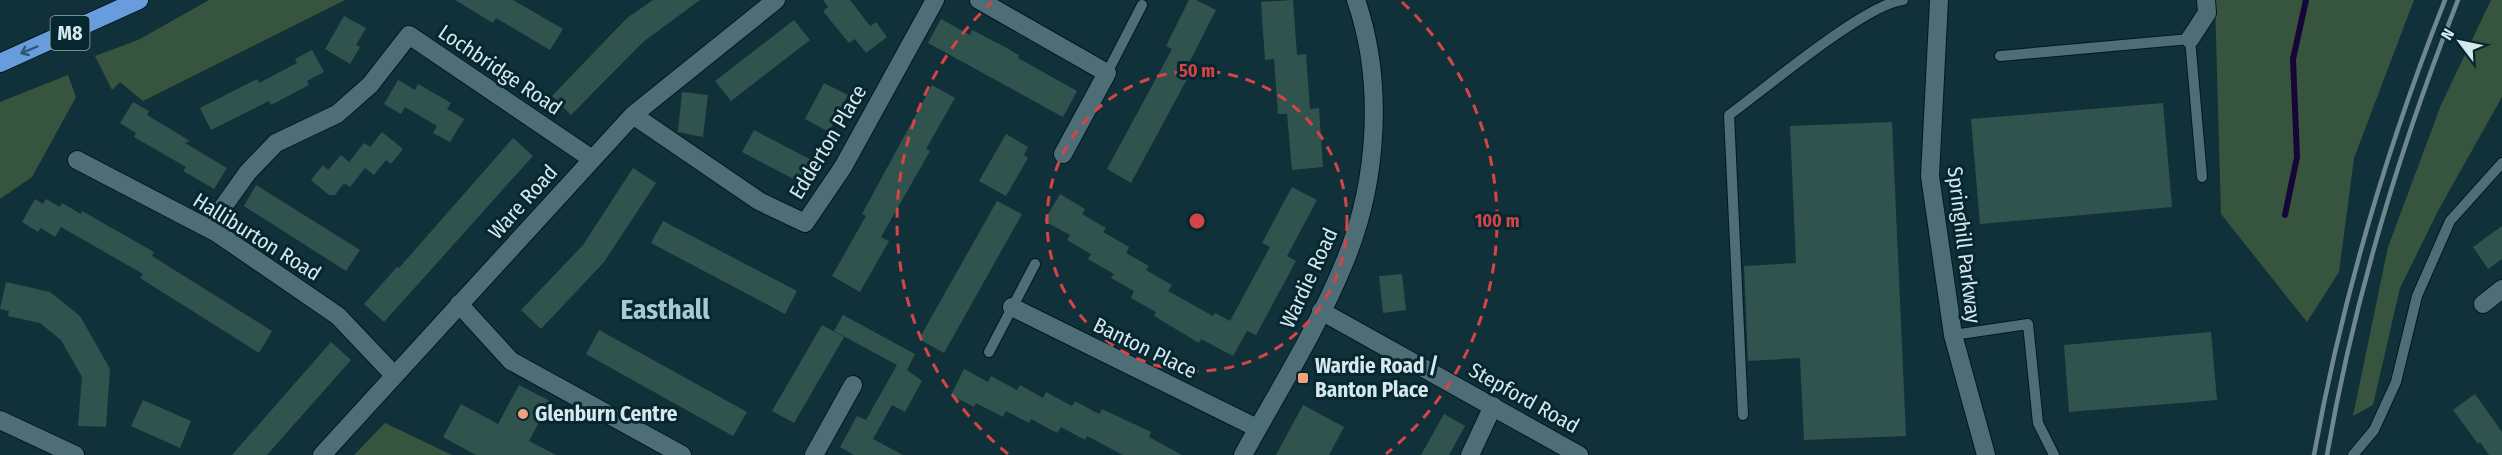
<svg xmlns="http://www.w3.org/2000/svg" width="2502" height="455" viewBox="0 0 2502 455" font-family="'Fira Sans Condensed',sans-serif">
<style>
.green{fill:#37553e}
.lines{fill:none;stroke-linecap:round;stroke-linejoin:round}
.stream{stroke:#150637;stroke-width:6}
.building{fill:#31534e}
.service-casing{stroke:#001821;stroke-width:12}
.minor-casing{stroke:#001821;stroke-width:20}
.tertiary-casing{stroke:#001821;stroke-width:20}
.motorway-casing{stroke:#001821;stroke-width:20}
.service{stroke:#4d6d77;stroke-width:10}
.minor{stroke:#4d6d77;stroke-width:18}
.tertiary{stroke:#4d6d77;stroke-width:18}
.motorway{stroke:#699cdc;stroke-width:18}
.rail{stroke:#6f8890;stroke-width:4.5}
.oneway{stroke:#2e5674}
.ring{fill:none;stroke:#d64546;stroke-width:3;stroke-dasharray:10 8}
.poi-dot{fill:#f1a17c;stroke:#06272f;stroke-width:2}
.labels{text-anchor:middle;stroke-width:6;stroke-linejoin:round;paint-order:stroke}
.shield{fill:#06272f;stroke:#98adb4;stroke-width:1.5}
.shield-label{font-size:20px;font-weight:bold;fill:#d6e7ed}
.street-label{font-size:21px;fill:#d6e7ed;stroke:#06272f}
.poi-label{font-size:21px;font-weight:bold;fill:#d6e7ed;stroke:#06272f;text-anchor:start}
.district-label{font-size:27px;font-weight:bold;fill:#a7cad5;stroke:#06272f}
.centre{fill:#d64546;stroke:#06272f;stroke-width:3}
.ring-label{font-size:18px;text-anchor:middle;font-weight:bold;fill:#d64546;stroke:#06272f;stroke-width:6;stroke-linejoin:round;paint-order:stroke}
</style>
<rect width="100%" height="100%" fill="#11313a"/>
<path class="green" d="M209,0H345L143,101L120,82L112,90L95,56L138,40Z
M2215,0H2414L2354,158L2339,272L2307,322L2221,214Z
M2491,0H2502V97L2439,209L2400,288L2373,405L2353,416L2388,247L2441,105Z
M68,75L76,97L32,177L0,199V102Z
M385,423L452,455H354Z"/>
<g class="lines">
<path class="stream" d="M2285,215L2297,157L2293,59L2306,0"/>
</g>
<path class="building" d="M455,0H513L563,29L550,50L496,18L493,23Z
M653,0H700L643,42L571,115L552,96L627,18Z
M823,0H850L870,26L876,22L887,37L866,53L855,39L849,43L835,26L823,11L828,7Z
M1189,0H1196L1216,10L1189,63L1194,66L1131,183L1107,169L1172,49L1166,46Z
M1293,0L1297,55L1306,54L1310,109L1319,108L1323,167L1292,170L1287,114H1278L1274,59L1265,60L1261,2Z
M344,16L366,28L356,45L360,47L350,64L325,49Z
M941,19L970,35L972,30L1003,46L1019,55L1018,58L1077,91L1063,117L928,43Z
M794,20L810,40L731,101L715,81Z
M312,50L324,72L307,81L309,85L271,105L269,101L211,130L200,108L257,79L259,83L297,63L295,59Z
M398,80L415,90L418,84L451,103L447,109L464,119L450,142L433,133L437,126L405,107L401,114L384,104Z
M824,83L848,95L829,132L805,119Z
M932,85L955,98L926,149L930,151L881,237L889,241L860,292L832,276L866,216L862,214Z
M682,92L708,95L703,137L678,132Z
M133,102L149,111L147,115L190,141L185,143L227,168L214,189L183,171L186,167L134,137L136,133L120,123Z
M2163,103L2172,207L1980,224L1971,119Z
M1892,122L1906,436L1804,440L1800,358L1748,361L1744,266L1796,263L1790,126Z
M754,130L817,163L805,185L742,152Z
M382,132L403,149L391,164L386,160L374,175L365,168L350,187L344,183L335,195H329L311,180L323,165L328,170L341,155L349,162L364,143L370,147Z
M1006,134L1028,147L1024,155L1028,158L1006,196L979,181Z
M513,138L533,156L384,322L364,304L397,267L399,268Z
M633,168L656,183L604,262L541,329L521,310L583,245Z
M256,185L360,250L346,271L244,206Z
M1292,187L1317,200L1287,256L1296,261L1256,335L1247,331L1233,356L1201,339L1199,343L1154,316L1156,312L1131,298L1134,291L1111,278L1114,274L1088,259L1091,254L1067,240L1070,235L1044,221L1060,194L1085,209L1082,214L1106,228L1103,232L1129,247L1126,253L1149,266L1146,270L1172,285L1168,291L1213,316L1215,313L1230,321L1270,247L1262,243Z
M35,199L43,204L46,199L60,207L62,203L81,214L82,211L154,252L152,256L272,331L259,353L140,278L143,274L61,227L55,237L41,228L38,232L22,222Z
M997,201L1022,214L944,353L919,339Z
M663,221L797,291L785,314L651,243Z
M2502,226V259L2488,269L2473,247Z
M1402,274L1406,310L1383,313L1379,276Z
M6,282L50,292L80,316L110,369L106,427L78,426L82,377L61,340L40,323L8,316L9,311L0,309Z
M843,315L915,354L907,370L922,381L905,412L892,405L873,439L903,455H854L840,447L857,416L866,420L897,365L834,331Z
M822,325L844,337L794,423L772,411Z
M599,330L747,412L733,436L586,354Z
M2211,332L2217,400L2069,412L2064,345Z
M331,342L351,360L267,455H232Z
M964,369L988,382L991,376L1017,390L1020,385L1043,398L1046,392L1072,406L1075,401L1099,414L1102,409L1151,432L1149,437L1182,455H1123L1087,436L1085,440L1061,427L1057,433L1031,419L1029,423L1006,411L1003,417L976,403L974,407L951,395Z
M519,385L550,401L529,441L556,455H476L443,437L461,404L498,424Z
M2475,394L2502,432V455H2489L2480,442L2478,444L2453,410Z
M143,400L191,421L180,448L131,426Z
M1303,405L1344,427L1329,455H1276Z
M1444,414L1465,426L1449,455H1421Z"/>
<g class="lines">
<defs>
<path id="service" d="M2000,56L2190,39L2202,177
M1107,73L1142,5
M1953,335L2028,324L2038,423L2054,455
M989,352L1035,264
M1743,415L1729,115C1765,89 1865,4 1903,0
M2353,455L2374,430L2396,382L2417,296L2450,221L2502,163"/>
<path id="minor" d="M979,0L1107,73L1063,154
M2190,39L2207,13L2206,0
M633,115L759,201L805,223L843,167L935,0
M77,160L217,233L338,316L394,375
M208,228L248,172L276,143L337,114L370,85L409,35L592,159
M459,304L511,361L682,455
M2483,304L2502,289
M1012,307L1257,428
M1321,311L1579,455
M0,420L75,455
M322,455L633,115L776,0
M814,455L853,385
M1470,455L1493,406"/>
<path id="tertiary" d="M1939,0L1930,176L1953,335L1986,455
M1243,455C1278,391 1318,328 1345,261C1378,181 1384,81 1356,0"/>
<path id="motorway" d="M0,63L139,0"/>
</defs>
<use href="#service" class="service-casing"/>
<use href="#minor" class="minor-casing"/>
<use href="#tertiary" class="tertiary-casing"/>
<use href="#motorway" class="motorway-casing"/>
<use href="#service" class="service"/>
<use href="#minor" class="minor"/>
<use href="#tertiary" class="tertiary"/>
<use href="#motorway" class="motorway"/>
<path class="rail" d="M2314,455C2342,299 2387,147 2445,0
M2327,455C2354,299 2400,147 2458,0"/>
</g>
<defs><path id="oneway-shaft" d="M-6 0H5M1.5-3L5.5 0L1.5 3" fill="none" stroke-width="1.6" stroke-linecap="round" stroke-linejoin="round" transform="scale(1.5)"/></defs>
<use class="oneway" href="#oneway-shaft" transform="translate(29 50) rotate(157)"/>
<g class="ring">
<circle cx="1197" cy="221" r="150"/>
<path d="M1008 454A300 300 0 0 1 992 2M1402 2A300 300 0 0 1 1386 454"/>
</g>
<g class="poi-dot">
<rect x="1297" y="372" width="12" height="12" rx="3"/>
<circle cx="523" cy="414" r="6"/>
</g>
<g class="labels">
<rect class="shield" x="50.5" y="16" width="39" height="34" rx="4.5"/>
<g class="shield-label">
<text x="70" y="40">M8</text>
</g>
<g class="street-label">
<text transform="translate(500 70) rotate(34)" y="7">Lochbridge Road</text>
<text transform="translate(828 142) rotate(-59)" y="7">Edderton Place</text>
<text transform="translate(523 202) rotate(-48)" y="7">Ware Road</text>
<text transform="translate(257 237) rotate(32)" y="7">Halliburton Road</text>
<text transform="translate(1964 245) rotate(83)" y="7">Springhill Parkway</text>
<text transform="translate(1309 278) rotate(-65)" y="7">Wardie Road</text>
<text transform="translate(1145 348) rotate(26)" y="7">Banton Place</text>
<text transform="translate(1524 398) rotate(29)" y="7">Stepford Road</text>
</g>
<g class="poi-label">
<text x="1315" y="373">Wardie Road /<tspan x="1315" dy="24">Banton Place</tspan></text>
<text x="535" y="421">Glenburn Centre</text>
</g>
<g class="district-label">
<text x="665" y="319">Easthall</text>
</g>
</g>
<circle cx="1197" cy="221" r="9" class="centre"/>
<g class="ring-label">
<text x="1197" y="77">50 m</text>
<text x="1497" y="227">100 m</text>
</g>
<g transform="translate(2460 42) rotate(302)" stroke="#06272f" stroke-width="4.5" paint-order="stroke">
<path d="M0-4.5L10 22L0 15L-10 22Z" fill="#d6e7ed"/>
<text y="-9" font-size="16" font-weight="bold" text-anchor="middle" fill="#d6e7ed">N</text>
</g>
</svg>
